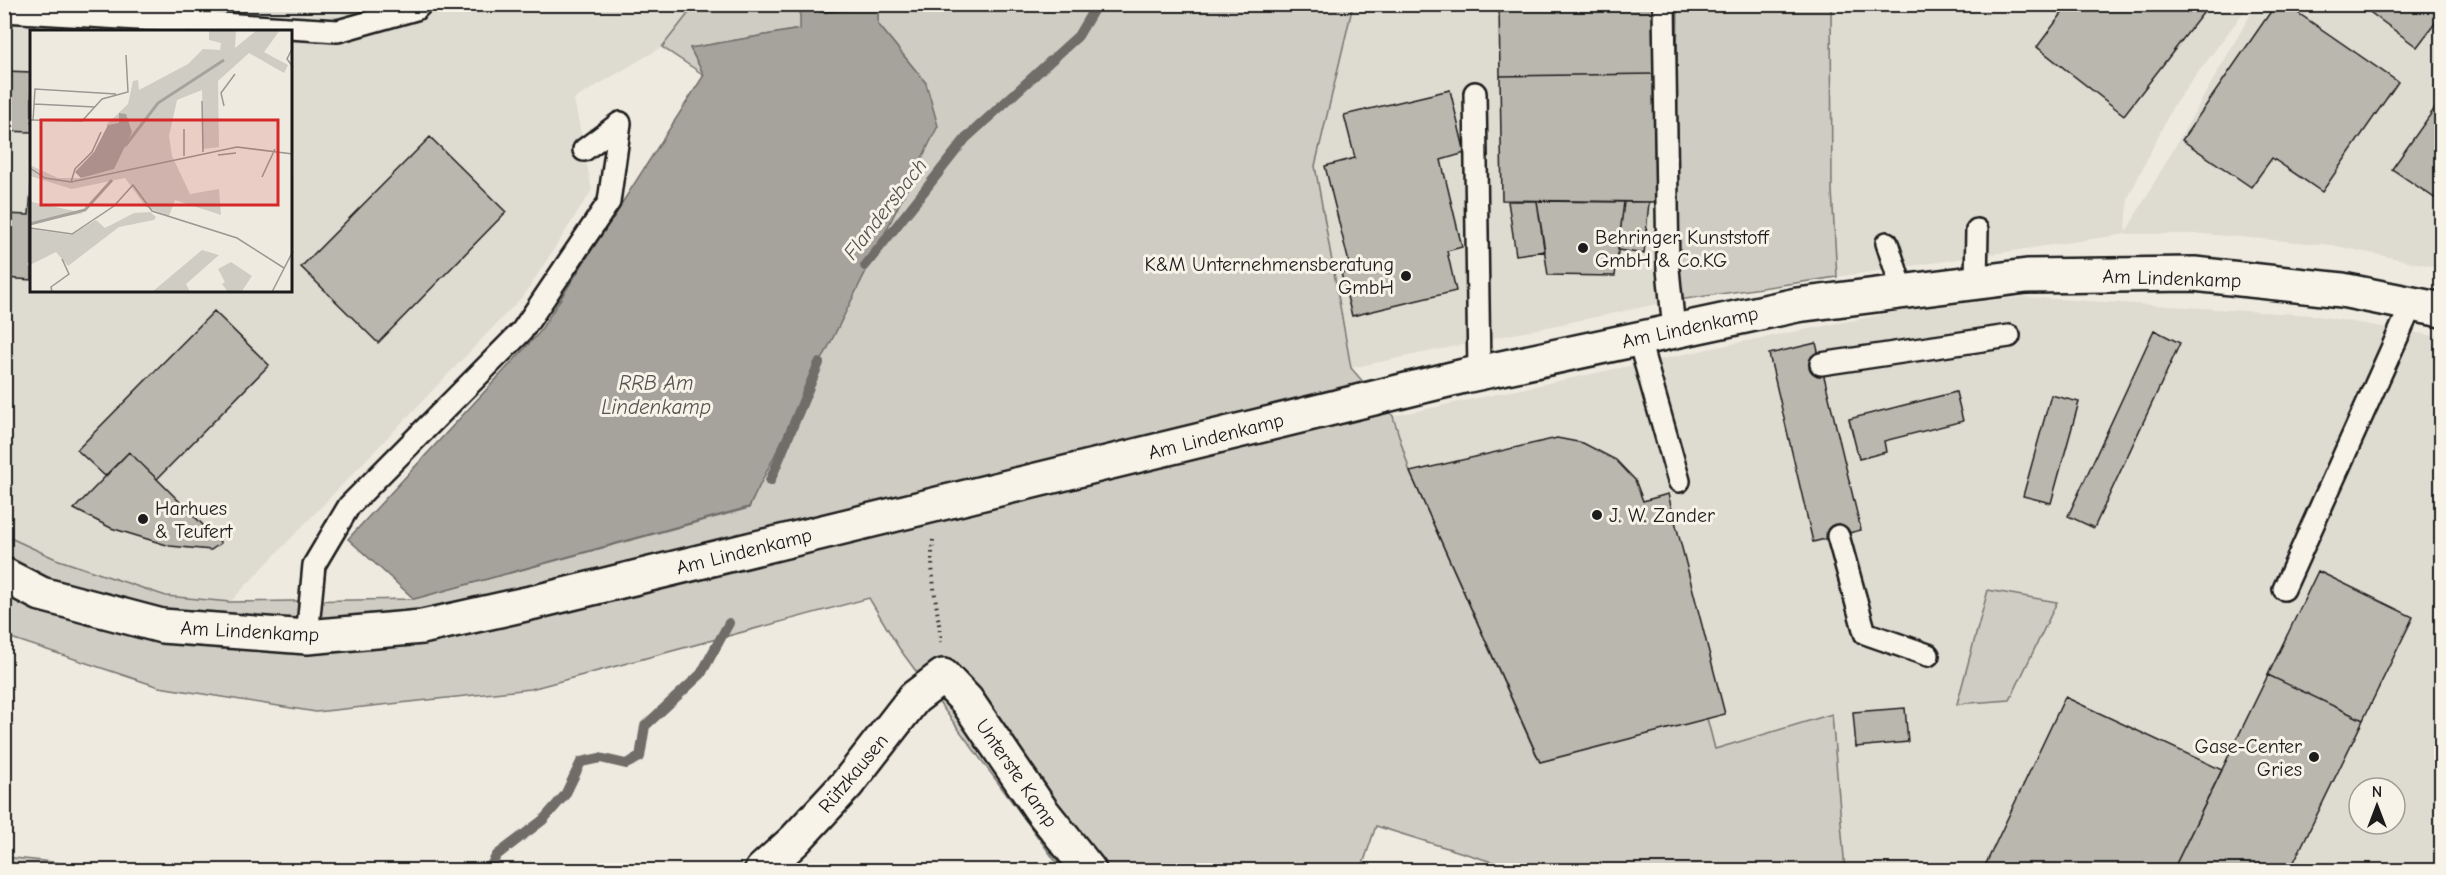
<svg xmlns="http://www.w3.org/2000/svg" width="2446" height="875" viewBox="0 0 2446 875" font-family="'Comic Neue',sans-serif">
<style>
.built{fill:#dedbd1;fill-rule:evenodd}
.green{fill:#cfccc3;stroke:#767470;stroke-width:1.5}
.water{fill:#a6a39d;stroke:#6f6d69;stroke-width:1.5}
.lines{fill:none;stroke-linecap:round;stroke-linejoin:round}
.stream{stroke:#6f6d69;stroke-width:10}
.building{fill:#bab7af;stroke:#1c1c1c;stroke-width:1.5}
.service-casing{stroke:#1c1c1c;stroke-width:26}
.minor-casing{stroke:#1c1c1c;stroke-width:38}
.path{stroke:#1c1c1c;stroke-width:4;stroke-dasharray:1.5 4.5;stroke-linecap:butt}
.service{stroke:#f7f3e8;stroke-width:21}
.minor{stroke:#f7f3e8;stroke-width:33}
.poi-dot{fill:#1c1c1c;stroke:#f7f3e8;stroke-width:2}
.labels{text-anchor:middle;stroke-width:6;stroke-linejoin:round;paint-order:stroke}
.poi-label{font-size:20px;fill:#1c1c1c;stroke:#f7f3e8;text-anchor:start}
.street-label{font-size:20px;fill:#1c1c1c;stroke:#f7f3e8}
.water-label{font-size:21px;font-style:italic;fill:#535250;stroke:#f7f3e8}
.inset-river{fill:none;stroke:#a6a39d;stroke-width:3}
.inset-road{fill:none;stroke:#9a9892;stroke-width:1.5}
.view{fill:#d62828;fill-opacity:0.15;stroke:#d62828;stroke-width:3}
.inset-edge{fill:none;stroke:#1c1c1c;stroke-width:3}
</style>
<rect width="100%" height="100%" fill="#eeeae0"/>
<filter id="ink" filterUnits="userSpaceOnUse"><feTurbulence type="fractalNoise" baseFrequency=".0167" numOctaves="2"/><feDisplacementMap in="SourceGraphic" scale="12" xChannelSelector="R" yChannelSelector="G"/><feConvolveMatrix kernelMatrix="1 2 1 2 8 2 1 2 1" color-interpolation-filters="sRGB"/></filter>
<g filter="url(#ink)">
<path class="built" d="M5,5H695L662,47L574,99L592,190L525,294L230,602L166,596L56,559L5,535ZM32,32H291V291H32Z
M1353,5H1678L1672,301L1351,368L1315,166Z
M1831,5H2249L2173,106L2128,198L2126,232L2256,5H2441V268L2332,245L2203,234H2126L1837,277L1832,190Z
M2023,297L2312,315L2441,337V870H1845L1831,714L1715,749L1707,719L1540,762L1410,472L1393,416L1746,341L1901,311ZM2359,788H2395V824H2359Z"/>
<path class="green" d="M695,5H800L801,29L690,48L704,75L662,47Z
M878,5H1353L1315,166L1351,368L1393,416L1410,472L1539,761L1707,718L1715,749L1832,714L1845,870H1518L1376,826L1361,870H1062L899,648L869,598L531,689L316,712L159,687L5,636L4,535L56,559L166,596L230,602L414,599L749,508L926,83L878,24Z
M1678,5H1831L1832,190L1837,277L1672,301Z
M1988,590L2057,602L2010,700L1957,704Z
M5,857L128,870H5Z"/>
<path class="water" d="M800,5H878V24L926,83L938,126L749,507L414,599L348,539L538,334L704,75L690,48L800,29Z"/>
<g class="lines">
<path class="stream" d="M865,266L966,138L1078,36L1097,4
M770,481L819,363
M488,870L497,855L543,820L565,795L581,762L600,758L626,764L640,757L645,726L701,674L729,623"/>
</g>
<path class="building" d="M820,4H855L856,9L821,12Z
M1499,4H1653L1654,74L1500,76Z
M2069,4H2210L2124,115L2037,47Z
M2276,4H2285L2398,82L2322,192L2272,158L2251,187L2182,140Z
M2359,4H2442V14L2417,47Z
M4,71L32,72V132L4,131Z
M1654,74L1655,202L1502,200L1500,76Z
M1450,90L1465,153L1441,160L1462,247L1447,251L1456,291L1352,316L1341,273L1351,271L1325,166L1355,158L1344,115Z
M2442,98V203L2392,169Z
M430,137L506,212L378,343L301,267Z
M32,177V280L4,278V214L29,215Z
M1508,201H1537L1545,251L1516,255Z
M1537,201L1624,202L1615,276L1548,275Z
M1624,202H1649L1644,254L1618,250Z
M214,311L269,365L157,479L129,452L105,476L77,450Z
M2154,330L2180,343L2094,528L2068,516Z
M1816,343L1861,530L1813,542L1769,354Z
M1956,392L1963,421L1884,441L1886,452L1859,459L1849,419Z
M2051,395L2079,402L2051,503L2023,496Z
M1557,438L1583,443L1616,460L1635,480L1643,501L1668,494L1725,714L1540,762L1410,472Z
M129,452L157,479L221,543L211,550L170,546L111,528L74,509Z
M2318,571L2413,617L2363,720L2268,675Z
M2268,675L2363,720L2290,870H2173Z
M2065,697L2222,770L2173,870H1983Z
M1905,708L1908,742L1856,747L1853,712Z"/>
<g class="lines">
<defs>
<path id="service" d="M1664,4L1668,269L1674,330
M4,11L338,31L416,9L421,4
M1475,93L1479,373
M584,150L620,123
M1887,243L1903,292
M1976,282L1977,230
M1638,337L1679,481
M1821,364L2009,336
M1838,536L1865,633L1928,655
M2284,589L2412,304
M307,637L314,565L349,506L522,331L609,202L620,123"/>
<path id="minor" d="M4,575L41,594L162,626L307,637L422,627L535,602L1464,376L1797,305L2027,276L2194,274L2342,290L2442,310
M762,870L795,840L847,784L914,698L943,676L967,701L1041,810L1089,870"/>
</defs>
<use href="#service" class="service-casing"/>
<use href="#minor" class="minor-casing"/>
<path class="path" d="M933,540C929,573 938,608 941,642"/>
<use href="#service" class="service"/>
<use href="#minor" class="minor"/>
</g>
</g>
<g class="poi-dot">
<circle cx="1583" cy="248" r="6"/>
<circle cx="1406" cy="276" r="6"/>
<circle cx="1597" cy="515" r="6"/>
<circle cx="143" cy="519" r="6"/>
<circle cx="2314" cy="757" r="6"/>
</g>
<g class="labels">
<g class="poi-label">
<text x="1595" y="244">Behringer Kunststoff<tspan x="1595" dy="23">GmbH &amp; Co.KG</tspan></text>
<text x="1394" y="271" text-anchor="end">K&amp;M Unternehmensberatung<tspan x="1394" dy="23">GmbH</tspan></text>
<text x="155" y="515">Harhues<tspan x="155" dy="23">&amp; Teufert</tspan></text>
<text x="1609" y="522">J. W. Zander</text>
<text x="2302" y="753" text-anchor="end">Gase-Center<tspan x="2302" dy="23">Gries</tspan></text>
</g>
<g class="street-label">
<text transform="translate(2172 278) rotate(2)" y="7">Am Lindenkamp</text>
<text transform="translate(1690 327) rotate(-12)" y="7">Am Lindenkamp</text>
<text transform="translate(1216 436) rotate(-14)" y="7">Am Lindenkamp</text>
<text transform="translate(744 551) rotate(-14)" y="7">Am Lindenkamp</text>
<text transform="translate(250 631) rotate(3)" y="7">Am Lindenkamp</text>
<text transform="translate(853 773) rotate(-50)" y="7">Rützkausen</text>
<text transform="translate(1017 773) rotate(55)" y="7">Unterste Kamp</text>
</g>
<g class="water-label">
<text transform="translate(885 209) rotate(-52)" y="7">Flandersbach</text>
<text x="656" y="390">RRB Am<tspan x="656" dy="24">Lindenkamp</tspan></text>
</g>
</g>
<g transform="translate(30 30)">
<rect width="262" height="262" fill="#eeeae0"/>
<path d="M179,0H206L205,18L227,0H250L234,22L258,35L254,43L219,23L188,51L189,117L173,119L172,60L147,70L139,106L142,126L160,164L189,159L191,185L145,170L139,186L116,177L95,148L42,159L0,146V135L28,148H52L101,98L96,92L80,97L76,95L98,74L103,51L108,50L109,60L158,34L173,19L190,20L191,13L179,10ZM0,166L2,172L54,183L0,193ZM120,182L126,187L124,190L89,197L38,236L26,222L0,235V199L41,205L66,190L75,198L104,183ZM172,220L189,225L156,254L160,262H122ZM201,232L222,246L212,261L198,262L192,254L195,252L188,239Z" fill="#cfccc3"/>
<path d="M89,83L96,84L102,102L84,139L51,148L45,142L64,122L78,95L89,93Z" fill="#a6a39d"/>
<path class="inset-river" d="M95,116L128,73L194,30M0,194L55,180L82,150"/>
<path class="inset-road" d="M263,17L257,29L263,37M172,71L173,122M4,74L65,77M194,76L191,63L205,44M0,90L52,91L72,69L98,62L96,25M3,91L5,59L86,64M154,99V126M188,125L206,123M0,138L15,148L41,152L207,117L263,124M232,147L245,119M41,152L45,139L62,122L71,102M0,198L42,204L84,176L103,155L122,181L207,208L254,238M22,262L21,257L39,244L32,229M242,262L263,221"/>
<path class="view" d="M11,90H248V175H11Z"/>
<rect width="262" height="262" class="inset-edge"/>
</g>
<rect width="2446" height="875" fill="none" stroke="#f7f3e8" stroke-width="24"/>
<rect x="12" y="12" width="2422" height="851" fill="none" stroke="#1c1c1c" stroke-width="2" filter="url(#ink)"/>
<g transform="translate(2377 806)"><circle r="28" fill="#f7f3e8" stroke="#9f9d96" stroke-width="1.5"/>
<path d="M0-4.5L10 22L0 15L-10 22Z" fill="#1c1c1c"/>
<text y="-9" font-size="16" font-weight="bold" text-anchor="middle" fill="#1c1c1c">N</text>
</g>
</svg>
